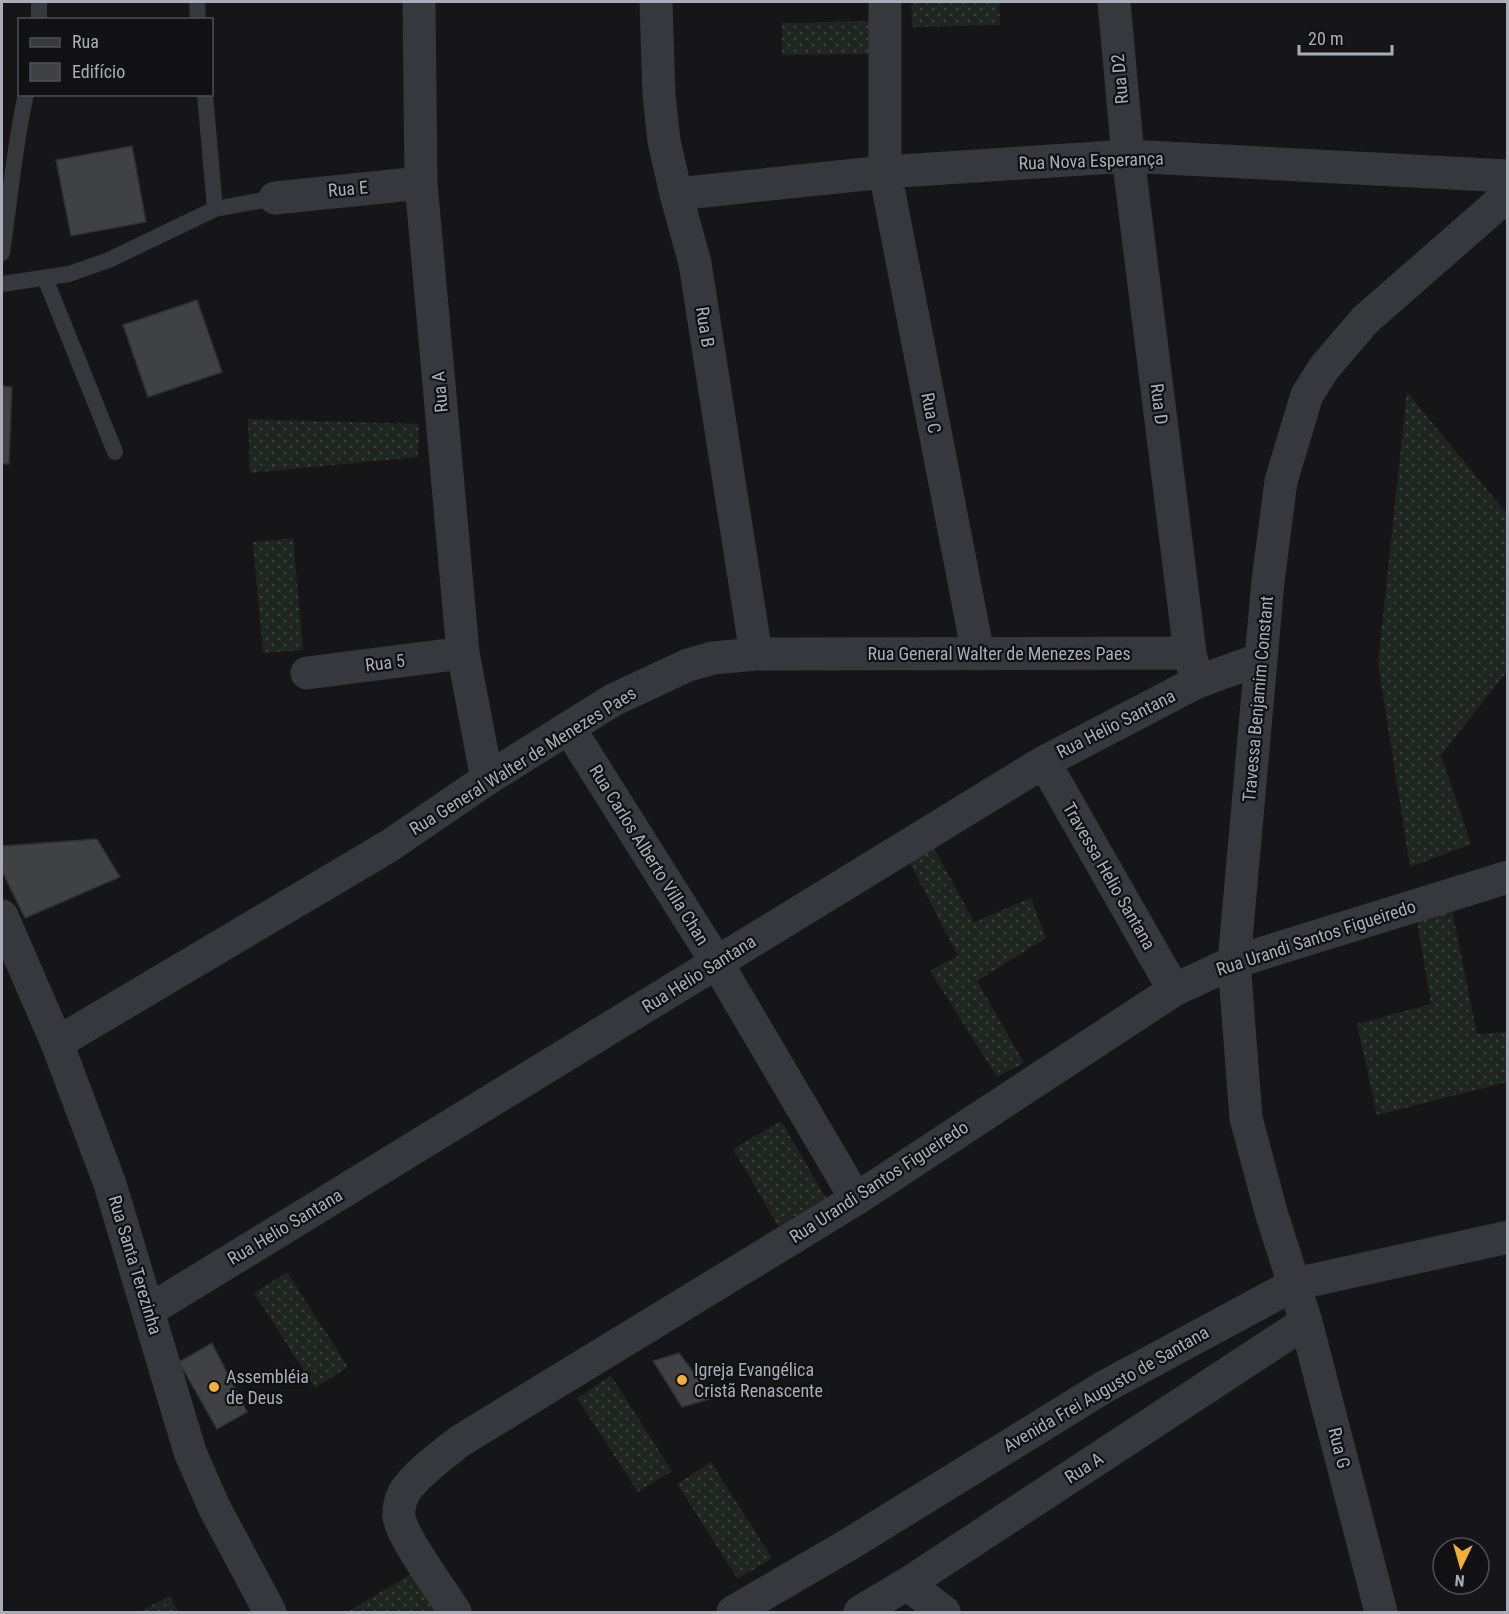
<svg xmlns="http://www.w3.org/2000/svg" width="1509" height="1614" viewBox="0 0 1509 1614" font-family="'Roboto Condensed',sans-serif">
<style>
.grass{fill:url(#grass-dots)}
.building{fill:#404145;stroke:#303034;stroke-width:1.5}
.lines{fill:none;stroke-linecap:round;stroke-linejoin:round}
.service{stroke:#37383d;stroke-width:16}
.minor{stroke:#37383d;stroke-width:33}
.tertiary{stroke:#37383d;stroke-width:33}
.poi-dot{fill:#f2b134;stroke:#111113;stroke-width:2}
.labels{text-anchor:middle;stroke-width:4.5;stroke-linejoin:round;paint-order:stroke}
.street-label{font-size:18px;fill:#a8adb8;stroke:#111113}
.poi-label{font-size:18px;fill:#a8adb8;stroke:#111113;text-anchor:start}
</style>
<defs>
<pattern id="grass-dots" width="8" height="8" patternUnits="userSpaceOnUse" patternTransform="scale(1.5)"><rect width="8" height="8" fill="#1e261f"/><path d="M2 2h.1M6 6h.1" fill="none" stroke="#3c433d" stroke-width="1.8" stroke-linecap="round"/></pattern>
</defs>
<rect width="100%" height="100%" fill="#161618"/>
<path class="grass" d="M911,2H999L1000,25L912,27Z
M870,21L871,54L782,55V23Z
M1407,392L1507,514V671L1441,755L1471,844L1410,867L1378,663Z
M248,419L419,424L418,457L250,473Z
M293,538L303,650L263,653L253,542Z
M933,846L974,922L1031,898L1046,938L977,981L1024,1063L997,1077L930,971L958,956L910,863Z
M1452,910L1477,1034L1507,1032V1082L1377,1115L1357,1024L1431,1004L1417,921Z
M781,1121L826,1198L778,1226L733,1149Z
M287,1272L348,1367L315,1388L254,1293Z
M611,1376L672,1471L638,1492L577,1398Z
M711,1462L772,1558L738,1579L677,1484Z
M413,1573L436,1612H347Z
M169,1596L179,1612H139Z"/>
<path class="building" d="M132,146L146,222L71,236L56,160Z
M197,300L222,372L148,397L123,325Z
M2,386L12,387L9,464H2Z
M97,839L120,877L25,918L2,871V846Z
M212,1343L247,1412L217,1429L179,1362Z
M679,1353L713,1398L682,1407L653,1361Z"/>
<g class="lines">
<path class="service" d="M197,2L198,20
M39,20V2
M205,94L215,209
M2,253C10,200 14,147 26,94
M45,278L115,452
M2,284L69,274L109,260L215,209L275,198"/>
<path class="minor" d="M419,2L421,183L463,653L487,779
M656,2L659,95L664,141L676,194L695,263L756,654
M885,2V172L978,654
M1114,2L1128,156L1190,653
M676,194L885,172L1128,156L1508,176
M275,198L421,183
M307,673L463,653
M569,728L717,963L856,1199
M1044,762L1174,990
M57,1043L389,846L487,779L613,700L688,665L713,658L756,654L1190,653L1197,682
M148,1311L1044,762L1197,682L1261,659
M907,1584L944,1612
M455,1612C443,1592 402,1538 399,1517C398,1509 401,1498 405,1491C416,1474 444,1454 460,1441L856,1199L1174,990L1234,962L1508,877
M860,1612L907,1584L1306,1322
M1381,1612L1306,1322L1271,1212L1246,1118L1234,962L1268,581L1281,481L1307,395L1324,368L1365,320L1508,195"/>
<path class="tertiary" d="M2,916L57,1043L110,1184L190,1452L214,1507L270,1612
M733,1612L848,1545L1104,1387L1295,1284L1508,1237"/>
</g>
<g class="poi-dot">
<circle cx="682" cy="1380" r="6"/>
<circle cx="214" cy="1387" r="6"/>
</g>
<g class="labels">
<g class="street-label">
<text transform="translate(1120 79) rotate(-95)" y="6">Rua D2</text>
<text transform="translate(1091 161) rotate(-2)" y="6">Rua Nova Esperança</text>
<text transform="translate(348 189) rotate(-5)" y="6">Rua E</text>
<text transform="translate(705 327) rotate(81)" y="6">Rua B</text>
<text transform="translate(440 392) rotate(-95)" y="6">Rua A</text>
<text transform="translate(1159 404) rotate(83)" y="6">Rua D</text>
<text transform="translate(931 413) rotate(79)" y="6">Rua C</text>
<text x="999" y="660">Rua General Walter de Menezes Paes</text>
<text transform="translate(385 663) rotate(-7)" y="6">Rua 5</text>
<text transform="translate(1258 699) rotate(-85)" y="6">Travessa Benjamim Constant</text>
<text transform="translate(1116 724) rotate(-27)" y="6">Rua Helio Santana</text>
<text transform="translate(523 761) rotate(-32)" y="6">Rua General Walter de Menezes Paes</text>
<text transform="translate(649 855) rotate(58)" y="6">Rua Carlos Alberto Villa Chan</text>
<text transform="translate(1109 876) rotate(60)" y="6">Travessa Helio Santana</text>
<text transform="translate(1316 938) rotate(-18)" y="6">Rua Urandi Santos Figueiredo</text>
<text transform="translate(699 974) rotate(-32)" y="6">Rua Helio Santana</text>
<text transform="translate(879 1182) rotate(-33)" y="6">Rua Urandi Santos Figueiredo</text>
<text transform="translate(285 1227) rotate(-31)" y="6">Rua Helio Santana</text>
<text transform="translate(135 1265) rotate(73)" y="6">Rua Santa Terezinha</text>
<text transform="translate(1106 1389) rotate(-30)" y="6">Avenida Frei Augusto de Santana</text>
<text transform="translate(1339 1448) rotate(76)" y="6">Rua G</text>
<text transform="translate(1084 1468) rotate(-33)" y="6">Rua A</text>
</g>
<g class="poi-label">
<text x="694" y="1376">Igreja Evangélica<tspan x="694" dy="21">Cristã Renascente</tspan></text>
<text x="226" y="1383">Assembléia<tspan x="226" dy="21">de Deus</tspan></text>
</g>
</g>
<rect width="1509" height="1614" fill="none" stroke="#a8adb8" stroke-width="6"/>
<rect x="18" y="18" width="195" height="78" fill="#111113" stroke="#4d4f55" stroke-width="1.5"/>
<rect x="30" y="38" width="30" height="9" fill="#37383d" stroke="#4d4f55" stroke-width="1.5"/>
<text x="72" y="48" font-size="18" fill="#a8adb8">Rua</text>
<rect x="30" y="63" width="30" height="18" fill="#404145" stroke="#4d4f55" stroke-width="1.5"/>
<text x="72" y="78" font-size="18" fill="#a8adb8">Edifício</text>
<g transform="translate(1461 1566) rotate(185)"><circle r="28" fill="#111113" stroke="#4d4f55" stroke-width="1.5"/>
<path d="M0-4.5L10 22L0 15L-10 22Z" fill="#f2b134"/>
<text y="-9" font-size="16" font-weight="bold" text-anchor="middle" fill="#a8adb8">N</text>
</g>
<path d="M1299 45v9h93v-9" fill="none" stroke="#a8adb8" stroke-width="3"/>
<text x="1308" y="45" font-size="18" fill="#a8adb8" stroke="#111113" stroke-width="4.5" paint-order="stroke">20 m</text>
</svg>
